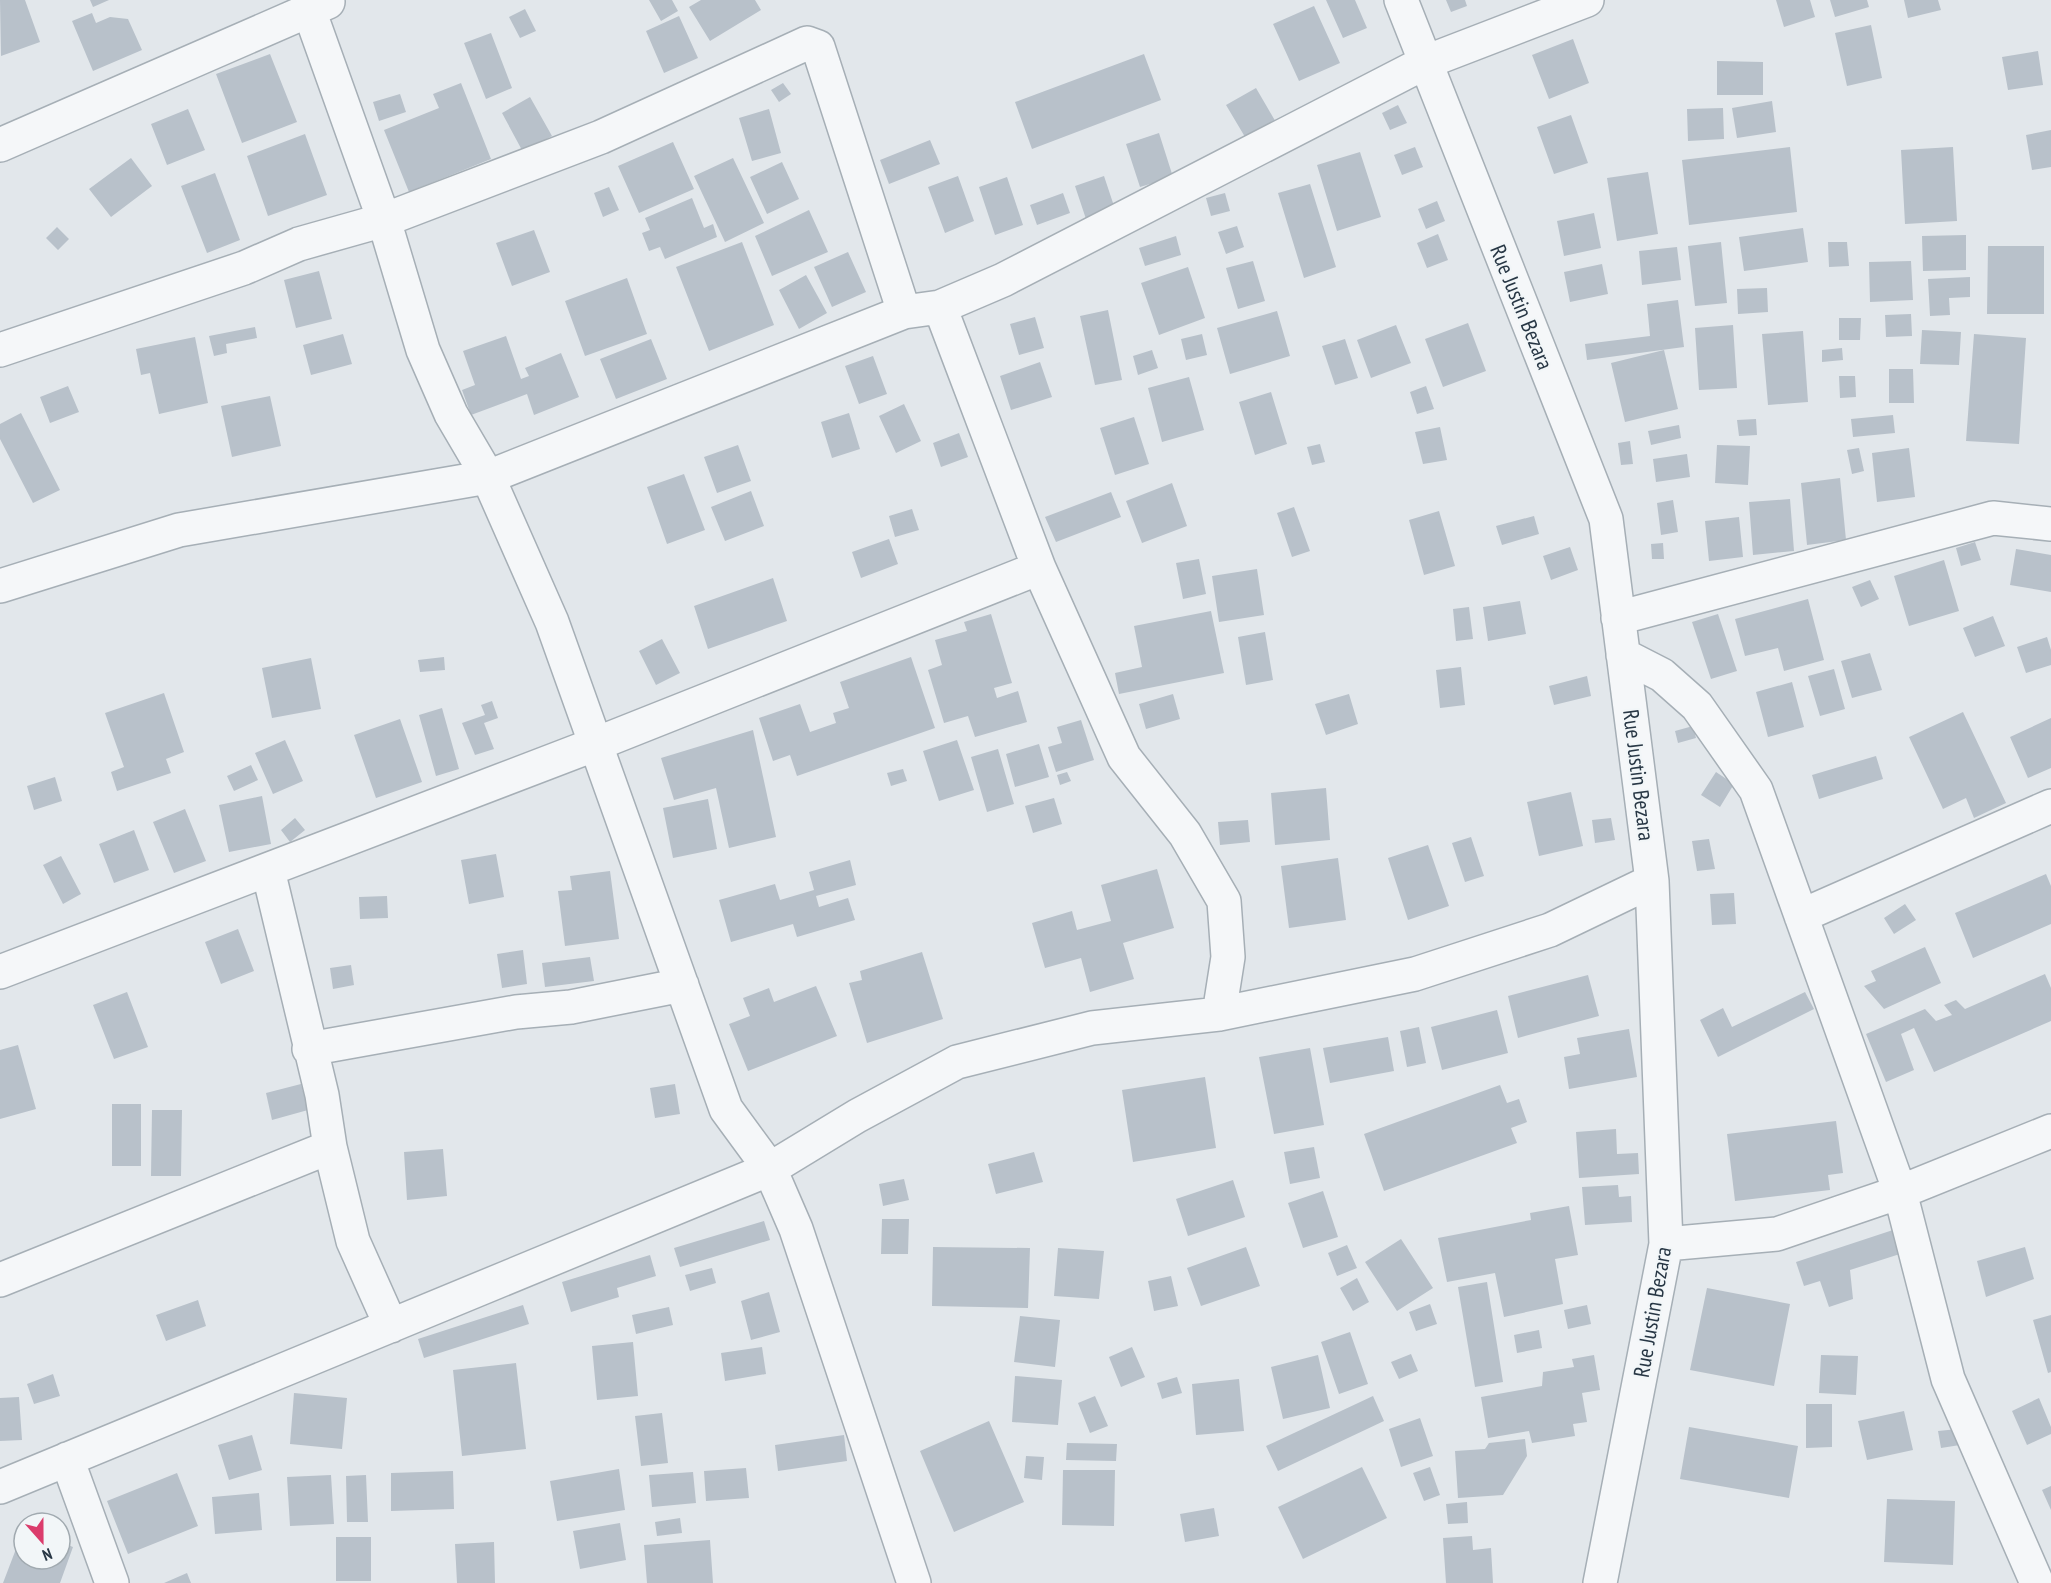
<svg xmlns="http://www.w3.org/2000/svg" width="2051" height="1583" viewBox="0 0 2051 1583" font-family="'PT Sans Narrow',sans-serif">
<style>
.building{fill:#b8c1ca}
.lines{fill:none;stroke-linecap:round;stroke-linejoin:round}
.minor-casing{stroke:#a6afb6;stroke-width:36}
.minor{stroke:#f5f7f9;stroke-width:33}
.labels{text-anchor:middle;stroke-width:4.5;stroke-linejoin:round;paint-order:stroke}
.street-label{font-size:22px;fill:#283745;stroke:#f2f6f8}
</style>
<rect width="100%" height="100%" fill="#e2e7eb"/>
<path class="building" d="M0,0H25L40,42L1,56Z
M90,0H109L93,7Z
M649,0H672L678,11L661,21Z
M701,0H755L761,10L710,41L689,7Z
M1326,0H1355L1367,28L1343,38Z
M1446,0H1465L1467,6L1451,12Z
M1776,0H1810L1815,17L1784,27Z
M1830,0H1867L1869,7L1835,17Z
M1904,0H1938L1941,10L1908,18Z
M1314,6L1340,63L1299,81L1273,24Z
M525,9L536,31L520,38L509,17Z
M92,13L96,23L110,17L128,19L142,50L93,71L72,21Z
M679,16L698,58L664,73L646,31Z
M1871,25L1882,78L1847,86L1835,33Z
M491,33L512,88L486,99L464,43Z
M1573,39L1589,83L1549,99L1532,55Z
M2038,51L2043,85L2008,90L2002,57Z
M270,54L297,122L242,143L216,74Z
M1144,54L1161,100L1032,149L1015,102Z
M1717,61L1763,62V95H1717Z
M461,83L491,159L409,192L384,130L439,108L433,94Z
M783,83L791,94L779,102L771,90Z
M1256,88L1277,124L1248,142L1226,105Z
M400,94L406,112L379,121L373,102Z
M530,97L552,136L523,152L502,113Z
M1772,101L1776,132L1737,138L1732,108Z
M1398,105L1407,123L1390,130L1382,113Z
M1723,108L1724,139L1688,141L1687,109Z
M188,109L205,150L167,165L151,124Z
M769,109L781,153L752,161L739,118Z
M1571,115L1588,163L1554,174L1537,127Z
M2051,130V167L2032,170L2026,135Z
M1159,133L1173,177L1140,187L1126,144Z
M305,134L327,195L268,216L247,156Z
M930,140L940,164L889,184L880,160Z
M673,142L694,189L639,213L618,166Z
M1415,147L1423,167L1402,175L1394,155Z
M1790,147L1797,212L1689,225L1682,160Z
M1953,147L1957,221L1905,224L1901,150Z
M1360,152L1381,217L1337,231L1317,165Z
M131,158L152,186L111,217L89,189Z
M733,158L764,223L725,242L694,176Z
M782,162L799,199L767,214L750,177Z
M1648,172L1658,234L1617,241L1607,178Z
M215,173L240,240L207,253L181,186Z
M958,176L974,221L945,233L928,187Z
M1104,176L1115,209L1086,219L1075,186Z
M1007,177L1023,225L995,235L979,187Z
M1310,184L1336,267L1304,278L1278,193Z
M609,187L619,210L603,217L594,193Z
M1063,193L1070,213L1037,225L1030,205Z
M1225,193L1230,211L1211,216L1206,198Z
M692,198L704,228L713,224L717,237L665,259L660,247L649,251L642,233L650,230L645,218Z
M1437,201L1445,221L1426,229L1418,209Z
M809,210L828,252L772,276L755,236Z
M1594,213L1601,248L1564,256L1557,221Z
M1237,226L1244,247L1226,254L1218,232Z
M57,227L69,239L58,250L46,238Z
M1803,228L1808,262L1744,271L1739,237Z
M534,230L550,272L512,286L496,243Z
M1438,234L1448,260L1427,268L1417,243Z
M1966,235V270L1923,271L1922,236Z
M1176,236L1181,255L1145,266L1139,248Z
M742,242L774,325L709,351L676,267Z
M1721,242L1727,303L1695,306L1688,246Z
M1828,242H1847L1849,266L1829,267Z
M1988,246H2044V314H1987Z
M1677,247L1681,280L1642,285L1639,251Z
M848,252L866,292L832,307L814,267Z
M1253,261L1265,301L1238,309L1226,268Z
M1911,261L1913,300L1870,302L1869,262Z
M1602,264L1608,294L1570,302L1564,272Z
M1188,267L1205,318L1159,335L1141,283Z
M319,271L332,319L296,328L284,280Z
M806,275L827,313L799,329L779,290Z
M1970,277V297L1949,298L1950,315L1930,316L1928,279Z
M627,278L647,334L585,356L565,301Z
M1767,288L1768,312L1738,314L1737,289Z
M1678,300L1684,347L1587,360L1585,344L1650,336L1647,304Z
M1108,310L1122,380L1095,385L1080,316Z
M1277,311L1290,356L1230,374L1217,328Z
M1911,314L1912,336L1886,337L1885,315Z
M1035,317L1044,348L1019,355L1010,324Z
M1839,318H1861L1860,340H1839Z
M1468,323L1486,371L1443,387L1425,339Z
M1396,325L1411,363L1371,378L1357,340Z
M1733,325L1737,388L1699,390L1695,328Z
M255,327L257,338L226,344L227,353L214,356L209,336Z
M1922,330L1961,332L1959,365L1920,364Z
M1803,331L1808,402L1768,405L1762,334Z
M343,334L352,364L311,375L303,345Z
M1202,334L1207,355L1186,360L1181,339Z
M1974,334L2026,338L2019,444L1966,441Z
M506,336L521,379L529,376L525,368L561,353L579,397L534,415L527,394L471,415L462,390L475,385L463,351Z
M195,337L208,403L159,414L150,373L141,375L136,349Z
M651,339L667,379L616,399L600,359Z
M1345,339L1358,378L1335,385L1322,346Z
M1842,348L1843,360L1822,362V350Z
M1152,350L1158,368L1138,375L1133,356Z
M1664,350L1678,409L1625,422L1611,363Z
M873,356L887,394L859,404L845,366Z
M1040,362L1052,397L1011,410L1000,376Z
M1889,369H1913L1914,403H1889Z
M1839,376H1855L1856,397L1840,398Z
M1189,377L1204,430L1162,442L1148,388Z
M68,386L79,412L50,423L40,397Z
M1426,386L1434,409L1417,414L1410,392Z
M1271,392L1287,444L1255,455L1239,402Z
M270,396L281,446L232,457L221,406Z
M904,404L921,441L896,453L879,416Z
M21,413L60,490L33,503L0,439V424Z
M849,413L860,449L832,458L821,422Z
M1893,415L1895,433L1853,437L1851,419Z
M1134,417L1149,464L1115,475L1100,428Z
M1756,419L1757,435L1739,436L1737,420Z
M1679,425L1681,438L1651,445L1648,431Z
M1440,427L1447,460L1423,464L1415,432Z
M959,433L968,457L941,467L933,443Z
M1630,441L1633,464L1621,465L1618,443Z
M1320,444L1325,462L1312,465L1307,447Z
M738,445L751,481L717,493L704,457Z
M1717,445L1750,446L1748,485L1715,483Z
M1859,448L1864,471L1852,474L1847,450Z
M1909,448L1915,497L1877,502L1872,453Z
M1687,454L1690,477L1656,482L1653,459Z
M684,474L705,530L667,544L647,487Z
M1840,478L1846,540L1807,545L1801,483Z
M1172,483L1187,526L1142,543L1126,501Z
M751,491L764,526L725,541L711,507Z
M1111,492L1121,517L1056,542L1045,517Z
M1790,499L1794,551L1753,555L1749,502Z
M1673,500L1678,532L1661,535L1657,503Z
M1294,507L1310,551L1292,557L1277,513Z
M912,509L919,530L895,537L889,516Z
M1439,511L1455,566L1424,575L1409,520Z
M1534,516L1539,534L1502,545L1496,526Z
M1739,517L1743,557L1709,561L1705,521Z
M889,539L898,564L861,578L852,552Z
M1975,542L1981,560L1961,566L1956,548Z
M1663,543L1664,559H1652L1651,544Z
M1570,547L1578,570L1551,580L1543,556Z
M2016,549L2051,555V592L2010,585Z
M1199,559L1206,594L1183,599L1176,563Z
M1944,560L1959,611L1909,626L1894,576Z
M1257,569L1264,615L1219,622L1212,576Z
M773,578L787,621L708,649L694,606Z
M1870,580L1879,599L1861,607L1852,587Z
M1808,599L1824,660L1784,671L1778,648L1745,656L1735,619Z
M1520,601L1526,634L1488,641L1483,607Z
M1469,607L1473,639L1456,641L1453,609Z
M1211,611L1224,673L1119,694L1115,673L1142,667L1134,626Z
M991,614L1012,683L994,688L997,698L1018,691L1027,722L975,737L968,716L944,723L928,670L942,665L935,640L967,631L964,622Z
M1718,614L1737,671L1711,679L1692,622Z
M1993,616L2005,646L1975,657L1963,628Z
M1265,632L1273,680L1246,685L1238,637Z
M2047,637L2051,650V665L2026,673L2017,647Z
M662,639L680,673L656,685L639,651Z
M1870,653L1882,690L1852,698L1841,661Z
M444,657L445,670L420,672L418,660Z
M911,657L935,728L797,776L790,755L773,761L759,718L800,704L810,732L836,723L833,713L849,708L840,682Z
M311,658L321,709L272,718L262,668Z
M1461,667L1465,705L1440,708L1436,670Z
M1834,669L1845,709L1820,716L1808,676Z
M1587,676L1591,696L1554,705L1549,686Z
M1792,682L1804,727L1768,737L1756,692Z
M164,693L184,752L166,759L171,773L117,791L111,772L124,767L105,713Z
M1173,694L1180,719L1146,729L1139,704Z
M1349,694L1358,724L1326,735L1315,704Z
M492,701L498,718L484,723L494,749L475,755L462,723L485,715L481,705Z
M442,708L459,769L436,776L419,715Z
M1963,712L2006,803L1974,818L1966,798L1943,809L1909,737Z
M2051,718V768L2028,778L2010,737Z
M400,719L422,782L376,798L354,735Z
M1081,720L1094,760L1056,772L1048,747L1062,743L1057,727Z
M1693,726L1696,738L1678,743L1675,731Z
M753,730L776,837L729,848L716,788L674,800L661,758Z
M285,740L303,781L273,794L255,753Z
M957,740L974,790L939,801L923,751Z
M1039,744L1049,777L1015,787L1006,754Z
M998,749L1014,804L987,812L971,757Z
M1876,756L1883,779L1819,799L1812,775Z
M251,765L258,780L234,791L227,776Z
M903,769L907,781L891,786L887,773Z
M1067,772L1071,781L1060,785L1057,775Z
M1716,772L1734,784L1720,807L1701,795Z
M55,777L62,801L34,810L27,786Z
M1326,788L1330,840L1275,845L1271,793Z
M1571,792L1583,846L1539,856L1527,802Z
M262,796L271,844L229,852L219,805Z
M1054,798L1062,824L1033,833L1025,806Z
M708,799L717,849L673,858L663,808Z
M185,809L206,861L174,873L153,822Z
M295,818L305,830L290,842L281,830Z
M1611,818L1615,840L1595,843L1592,820Z
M1248,820L1250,842L1220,845L1218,822Z
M134,830L149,870L114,883L99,844Z
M1471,837L1484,876L1465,882L1452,843Z
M1709,839L1715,869L1697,871L1692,841Z
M1428,845L1449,906L1408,920L1388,858Z
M496,854L504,897L469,904L461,860Z
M61,856L81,894L63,904L43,865Z
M1338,858L1346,920L1289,928L1281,866Z
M850,860L856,885L816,896L819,907L848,898L855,920L797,937L793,924L731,942L719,900L775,884L780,900L814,890L809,872Z
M1157,869L1174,928L1123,943L1134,979L1090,992L1081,958L1045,968L1032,923L1072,911L1077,930L1111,921L1101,885Z
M610,871L619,939L565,946L558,891L572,890L570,876Z
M2046,874L2051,886V924L1973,958L1955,913Z
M1734,893L1736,924L1712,925L1710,894Z
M387,896L388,918L360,919L359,897Z
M1905,904L1916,920L1894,934L1884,918Z
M238,929L254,971L221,984L205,942Z
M1925,947L1941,983L1884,1009L1864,986L1876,981L1871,971Z
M523,950L527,984L502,988L497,954Z
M922,952L943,1019L867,1043L849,983L862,980L860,971Z
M590,957L594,981L545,987L542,963Z
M351,965L354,985L333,989L330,968Z
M2045,974L2051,988V1021L1934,1072L1914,1028L1901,1034L1914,1070L1886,1082L1866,1034L1925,1009L1936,1021L1952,1015L1944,1005L1956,1000L1965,1009Z
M1588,975L1599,1016L1518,1038L1508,996Z
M816,986L837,1036L748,1071L729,1024L750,1016L743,998L769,988L774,1002Z
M127,992L148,1047L114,1059L93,1005Z
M1805,992L1814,1009L1718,1057L1700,1020L1723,1008L1732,1027Z
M1497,1010L1508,1053L1442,1070L1431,1027Z
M1419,1027L1426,1063L1407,1067L1400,1031Z
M1629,1029L1637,1077L1569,1089L1564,1057L1580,1054L1577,1038Z
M1388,1037L1394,1071L1330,1083L1323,1048Z
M18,1045L36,1109L0,1119V1050Z
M1310,1048L1324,1125L1274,1134L1259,1057Z
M1205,1077L1216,1148L1133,1162L1122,1090Z
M301,1084L308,1110L272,1120L266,1093Z
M675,1084L680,1114L655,1118L650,1088Z
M1500,1085L1507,1103L1519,1099L1527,1122L1511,1128L1517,1143L1384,1191L1364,1134Z
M112,1104H141V1166H112Z
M152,1110H182L181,1176H151Z
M1836,1121L1843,1173L1828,1175L1830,1190L1735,1201L1727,1134Z
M1616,1129L1617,1154L1638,1153L1639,1174L1579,1178L1576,1132Z
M1314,1147L1320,1178L1290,1184L1284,1152Z
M443,1149L447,1196L407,1200L404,1152Z
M1034,1152L1043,1182L996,1194L988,1164Z
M904,1179L909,1200L883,1206L879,1184Z
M1233,1180L1245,1217L1188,1236L1176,1199Z
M1618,1185L1619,1197L1631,1196L1632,1222L1585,1225L1582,1187Z
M1323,1191L1338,1237L1303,1248L1288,1203Z
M1569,1206L1578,1255L1555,1259L1563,1304L1504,1317L1495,1273L1447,1282L1438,1238L1531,1220L1530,1213Z
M882,1219H909L908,1254H881Z
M764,1221L770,1240L680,1267L674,1248Z
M1896,1229L1903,1253L1850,1270L1853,1299L1829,1307L1820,1281L1804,1286L1796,1262Z
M1401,1239L1433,1288L1397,1311L1365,1262Z
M1347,1245L1357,1268L1337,1276L1328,1253Z
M933,1247L1030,1248L1028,1308L932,1306Z
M1246,1247L1260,1286L1201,1306L1187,1268Z
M2025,1247L2034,1279L1986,1297L1977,1261Z
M1058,1248L1104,1251L1099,1299L1054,1296Z
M650,1255L656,1276L617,1288L619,1297L571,1312L562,1282Z
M712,1268L716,1283L690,1291L685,1275Z
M1171,1276L1178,1306L1154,1311L1148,1281Z
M1357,1278L1369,1302L1353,1311L1340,1288Z
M1487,1282L1503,1382L1475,1387L1458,1287Z
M1707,1288L1790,1304L1774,1386L1690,1370Z
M769,1292L780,1332L751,1340L741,1301Z
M198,1300L206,1326L166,1341L156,1315Z
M1430,1304L1437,1324L1416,1331L1409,1312Z
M523,1305L529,1324L424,1358L418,1339Z
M1587,1305L1591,1324L1568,1329L1564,1310Z
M669,1307L673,1325L636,1334L632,1315Z
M2051,1315V1372L2048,1373L2033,1320Z
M1020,1316L1060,1320L1055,1367L1014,1362Z
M1539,1330L1542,1348L1517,1353L1514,1335Z
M1350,1332L1368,1384L1339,1394L1321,1342Z
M633,1342L638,1396L597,1400L592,1346Z
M762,1347L766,1374L725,1381L721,1353Z
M1132,1347L1145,1377L1121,1387L1109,1357Z
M1411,1354L1418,1371L1399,1379L1391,1362Z
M1318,1355L1330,1408L1283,1419L1271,1367Z
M1594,1355L1600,1390L1582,1393L1587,1422L1573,1424L1575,1436L1532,1443L1529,1431L1488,1438L1481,1397L1542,1386L1543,1372L1574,1367L1572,1359Z
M1821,1355L1858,1356L1856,1395L1819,1393Z
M516,1363L526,1449L462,1456L453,1370Z
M53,1374L60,1396L34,1404L27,1384Z
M1015,1376L1062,1380L1058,1425L1012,1422Z
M1177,1377L1182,1393L1162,1399L1157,1383Z
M1239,1379L1244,1431L1196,1435L1192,1384Z
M294,1393L347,1398L342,1449L290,1444Z
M1095,1396L1108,1426L1090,1433L1078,1403Z
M1373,1396L1384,1421L1278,1471L1266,1446Z
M19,1397L22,1440L0,1441V1398Z
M2039,1398L2051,1427V1434L2027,1445L2012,1411Z
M1806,1404H1832V1447L1806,1448Z
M1904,1411L1913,1450L1867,1460L1858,1421Z
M662,1413L668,1463L641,1466L635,1416Z
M1420,1418L1433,1456L1401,1467L1389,1429Z
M989,1421L1024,1502L954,1532L920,1451Z
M1689,1427L1798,1446L1789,1498L1680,1479Z
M1958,1429L1960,1445L1941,1448L1938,1431Z
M252,1435L262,1470L229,1480L218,1445Z
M844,1435L847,1461L778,1471L775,1445Z
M1525,1439L1527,1456L1503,1495L1458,1498L1455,1451L1485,1449L1489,1443Z
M1067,1443L1117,1444L1116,1461L1066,1460Z
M1026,1456L1044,1457L1042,1480L1024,1478Z
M1362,1467L1387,1518L1303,1559L1278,1507Z
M1430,1467L1440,1495L1424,1501L1413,1473Z
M746,1468L749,1498L706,1501L704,1471Z
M619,1469L625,1510L557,1521L550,1481Z
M1063,1470H1115L1114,1526L1062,1525Z
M453,1471L454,1509L391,1511V1473Z
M693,1472L696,1503L652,1507L649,1475Z
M177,1473L198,1526L128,1554L107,1501Z
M331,1475L334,1524L290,1526L287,1477Z
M366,1475L368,1522H347L346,1476Z
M2051,1486V1510L2042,1490Z
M259,1493L262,1530L215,1534L212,1497Z
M1887,1499L1955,1501L1953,1565L1884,1562Z
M1467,1502L1468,1523L1448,1524L1446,1504Z
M1214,1508L1219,1536L1185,1542L1180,1514Z
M680,1518L682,1533L657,1536L655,1522Z
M620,1523L626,1560L580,1569L573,1531Z
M24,1528V1559H60V1542L73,1547L60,1583H3Z
M1472,1536L1473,1550L1491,1548L1493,1583H1446L1443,1538Z
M336,1537H371V1581H336Z
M710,1540L713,1583H647L644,1545Z
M494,1542L495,1583H457L455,1544Z
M187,1573L191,1583H164Z"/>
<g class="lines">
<defs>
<path id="minor" d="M316,0L309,10L384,220L423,350L451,414L488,477L552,622L726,1109L770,1169L796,1229L914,1583
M1401,0L1606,519L1652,881L1666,1244L1600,1583
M0,145L328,2
M940,307L1003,280L1426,62L1587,0
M0,350L244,268L299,244L384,220L601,137L807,43L818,47L904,312
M0,586L179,530L488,477L904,312L940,307L1039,568L1124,757L1185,834L1224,901L1228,957L1219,1014
M1618,618L1993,518L2051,524
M1623,655L1662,675L1697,706L1756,790L1900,1192L1948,1379L2037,1583
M268,870L322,1095L330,1147L353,1241L391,1326
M1801,916L2051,806
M0,972L596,744L1039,568
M309,1049L516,1012L571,1007L682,985
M1666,1244L1777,1234L1900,1192L2051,1131
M0,1280L330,1147
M67,1459L112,1583
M0,1487L770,1169L857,1116L957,1062L1092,1028L1219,1014L1415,974L1550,930L1652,881"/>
</defs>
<use href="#minor" class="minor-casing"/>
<use href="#minor" class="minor"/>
</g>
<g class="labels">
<g class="street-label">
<text transform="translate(1522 307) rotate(68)" y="8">Rue Justin Bezara</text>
<text transform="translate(1639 775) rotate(83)" y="8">Rue Justin Bezara</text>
<text transform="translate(1652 1312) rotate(-80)" y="8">Rue Justin Bezara</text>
</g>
</g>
<g transform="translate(42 1541) rotate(159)"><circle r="28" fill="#f2f6f8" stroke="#a1aab0" stroke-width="1.5"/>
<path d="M0-4.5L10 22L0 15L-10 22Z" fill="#db3c6c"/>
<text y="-9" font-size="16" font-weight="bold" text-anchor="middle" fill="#283745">N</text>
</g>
</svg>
